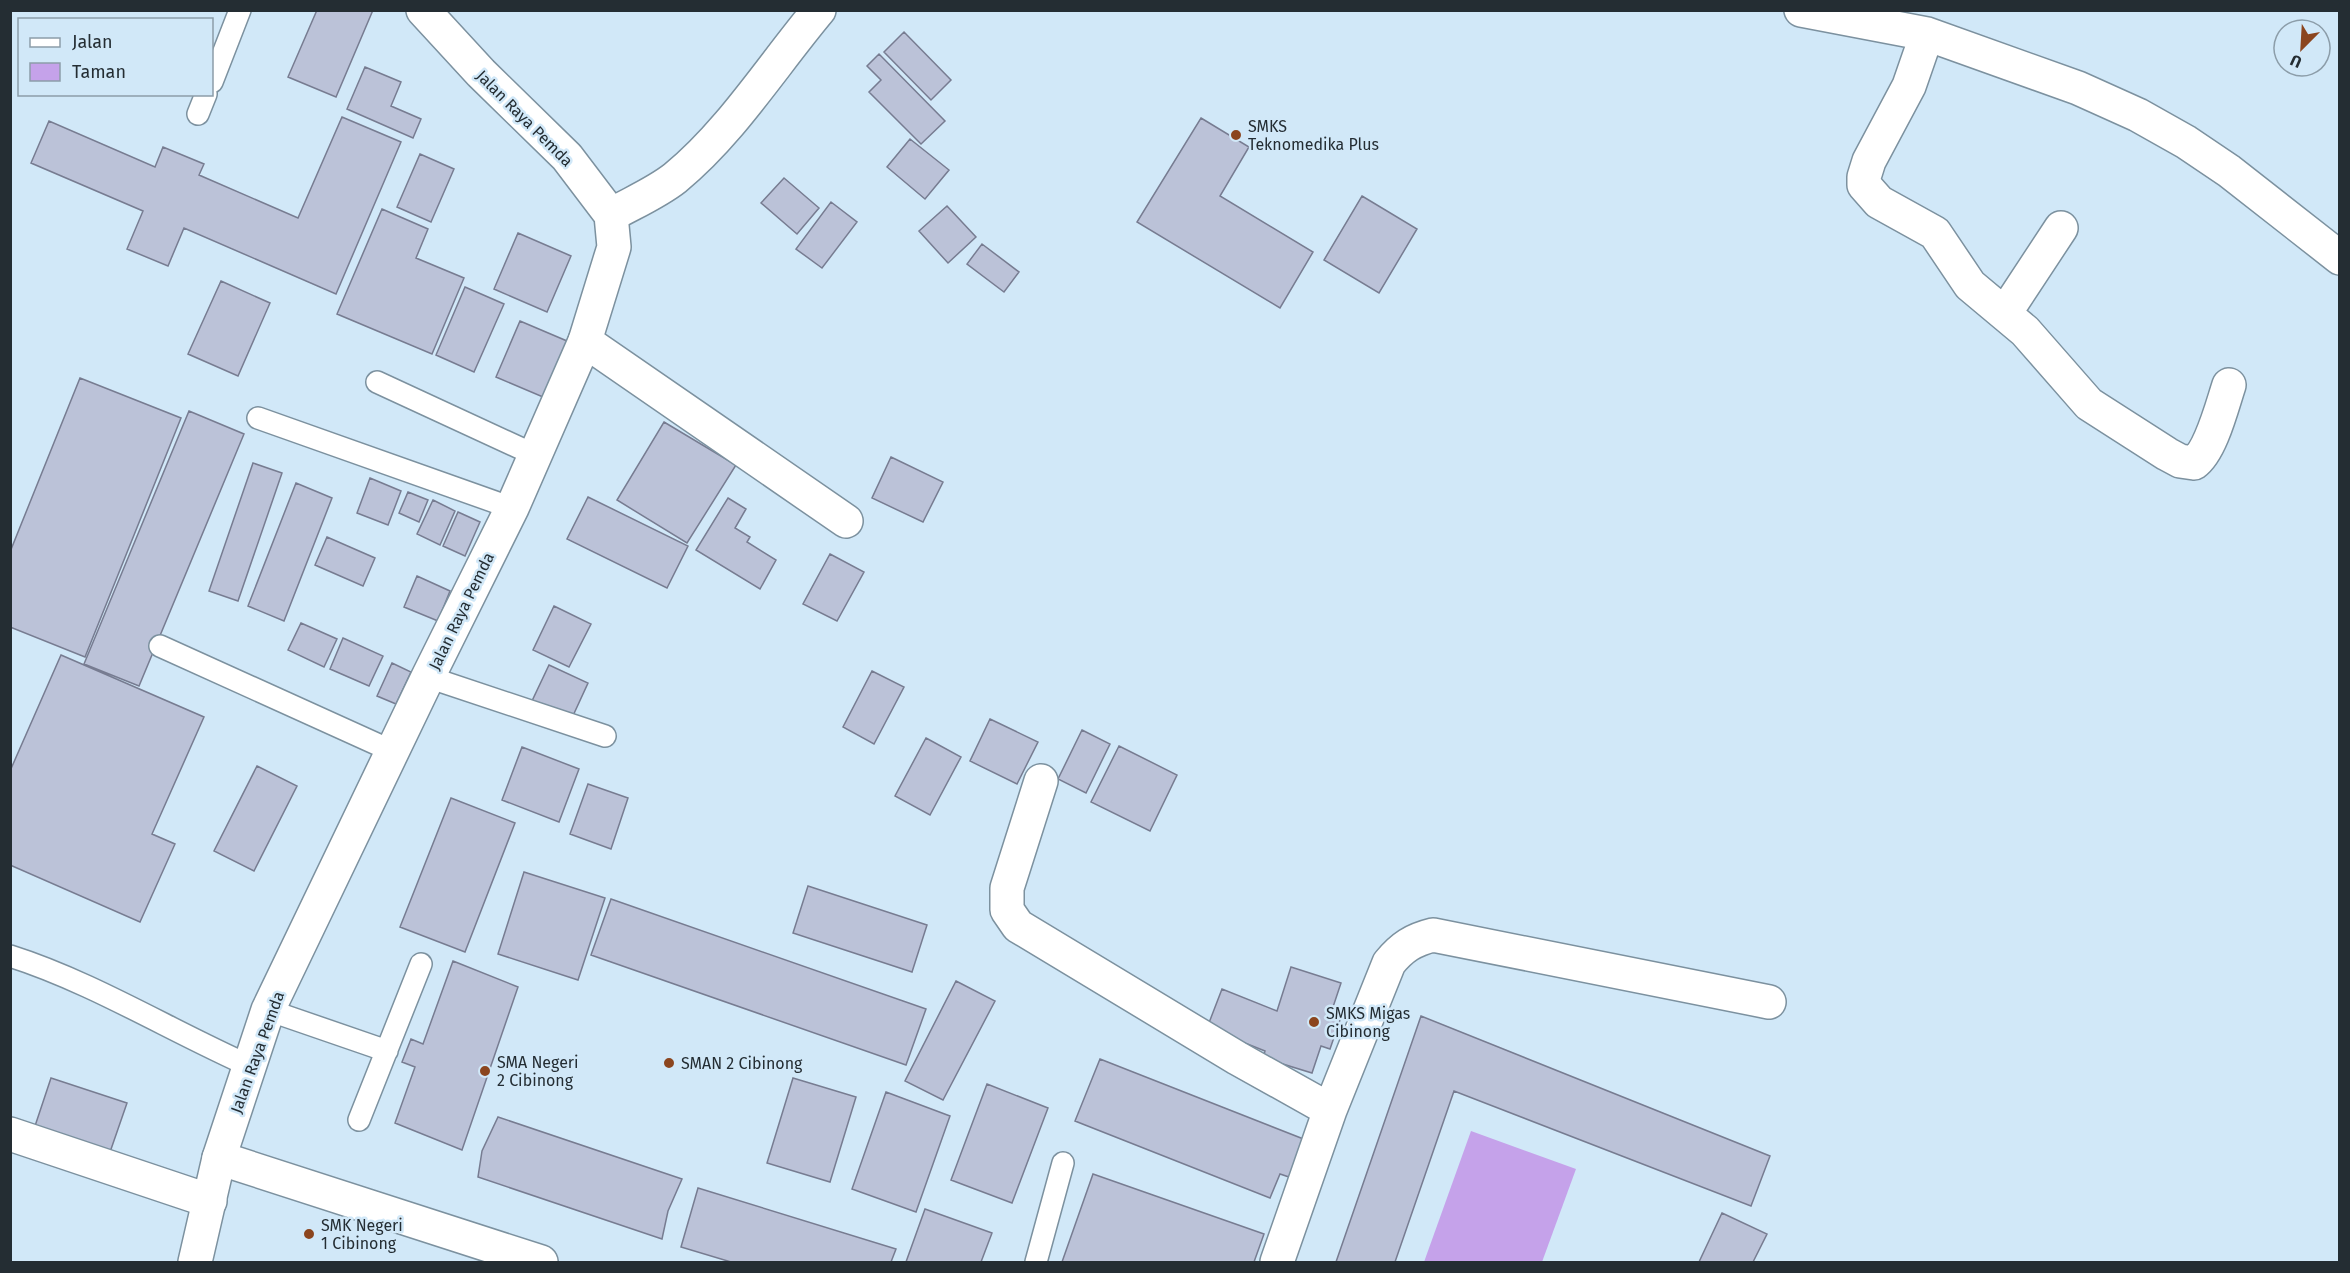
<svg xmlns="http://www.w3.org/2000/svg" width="2350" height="1273" viewBox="0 0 2350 1273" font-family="'Fira Sans',sans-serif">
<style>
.green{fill:#c5a2ea}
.building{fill:#bbc2d8;stroke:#777c91;stroke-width:1.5}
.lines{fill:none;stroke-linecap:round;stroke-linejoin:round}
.service-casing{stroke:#7c919f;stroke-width:24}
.minor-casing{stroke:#7c919f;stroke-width:36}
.secondary-casing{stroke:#7c919f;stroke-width:36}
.service{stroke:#fff;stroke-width:21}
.minor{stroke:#fff;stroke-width:33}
.secondary{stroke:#fff;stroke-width:33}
.poi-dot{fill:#8b451e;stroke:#d1e8f8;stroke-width:2}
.labels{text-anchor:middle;stroke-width:5;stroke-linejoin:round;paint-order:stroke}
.street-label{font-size:16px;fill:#242d33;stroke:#d1e8f8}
.poi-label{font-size:16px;fill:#242d33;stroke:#d1e8f8;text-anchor:start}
</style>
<rect width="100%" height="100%" fill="#d1e8f8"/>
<path class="green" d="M1471,1131L1576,1169L1542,1262H1424Z"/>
<path class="building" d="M317,10H373L336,97L288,77Z
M904,32L951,80L931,100L884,52Z
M879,54L945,121L921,144L869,92L881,80L867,66Z
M365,67L401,82L391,106L421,119L413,138L347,109Z
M342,117L401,142L336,294L184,228L168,266L127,249L143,211L31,163L49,121L155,167L163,147L204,164L199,175L298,218Z
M1201,118L1249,147L1220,196L1313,252L1280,308L1137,222Z
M910,139L949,170L925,199L887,167Z
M420,154L454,169L431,222L397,207Z
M784,178L819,208L797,234L761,203Z
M1362,196L1417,229L1379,293L1324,260Z
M831,202L857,222L822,268L796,249Z
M947,206L976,237L948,263L919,231Z
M382,209L428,229L416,258L464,278L432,354L337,314Z
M518,233L571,256L547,312L494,289Z
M982,244L1019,272L1004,292L967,264Z
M221,281L270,303L238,376L188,354Z
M465,287L504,304L474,372L436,355Z
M520,321L567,341L543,397L496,377Z
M80,378L181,418L85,657L10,627V552Z
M189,411L244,434L139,686L84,664Z
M664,422L736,465L687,543L617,500Z
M891,457L943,482L923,522L872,498Z
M253,463L282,473L238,601L209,591Z
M370,478L401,491L388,525L357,513Z
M296,483L332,498L284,621L248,606Z
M408,492L428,500L419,522L399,513Z
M588,497L688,546L667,588L567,539Z
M728,498L746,509L735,528L750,537L747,542L776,560L760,589L696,550Z
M433,500L455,511L440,545L417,534Z
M458,512L480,522L465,556L443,546Z
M327,537L375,558L363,586L315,565Z
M830,554L864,572L837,621L803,604Z
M417,576L450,591L438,621L404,607Z
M554,606L591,624L569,667L533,650Z
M301,623L337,639L324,667L288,650Z
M343,638L383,656L369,686L330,669Z
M61,655L204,717L152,834L175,844L140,922L10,865V771Z
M392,663L411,672L396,704L377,696Z
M549,665L588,683L571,720L532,701Z
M872,671L904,687L874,744L843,727Z
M990,719L1038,742L1017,784L970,761Z
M1082,730L1110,744L1086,793L1058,779Z
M926,738L961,757L930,815L895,796Z
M1119,746L1177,775L1150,831L1091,802Z
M522,747L579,769L559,822L502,800Z
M257,766L297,786L254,871L214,851Z
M588,784L628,798L611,849L570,834Z
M451,798L515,823L465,952L400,927Z
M524,872L605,898L578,980L498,954Z
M808,886L927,925L912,972L793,933Z
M611,899L926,1009L906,1065L591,955Z
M453,961L518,987L462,1150L395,1123L415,1067L402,1062L411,1039L423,1044Z
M1291,967L1341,983L1330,1016L1340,1020L1330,1049L1321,1046L1312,1073L1263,1058L1265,1051L1207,1028L1222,989L1277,1011Z
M956,981L995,1001L943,1100L905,1081Z
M1421,1016L1770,1156L1751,1206L1454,1091L1395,1262H1336Z
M1100,1059L1306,1140L1289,1177L1280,1174L1270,1198L1075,1121Z
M51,1078L127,1103L109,1155L34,1129Z
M793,1078L856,1097L830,1182L767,1163Z
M987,1084L1048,1108L1012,1203L951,1180Z
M886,1092L950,1116L916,1212L852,1189Z
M498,1117L682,1179L668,1211L662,1239L478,1177L482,1151Z
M1093,1174L1264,1234L1254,1262H1062Z
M698,1188L896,1249L891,1262H731L681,1247Z
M925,1209L992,1233L981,1262H906Z
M1722,1213L1767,1234L1753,1262H1699Z"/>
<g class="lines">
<defs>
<path id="service" d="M212,82L240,10
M198,114L206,94
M377,382L535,455
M258,418L512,508
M160,646L392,751
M428,677L605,736
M10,956C92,982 171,1031 250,1066
M268,1010L387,1051
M359,1120L421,964
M1036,1262L1063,1163"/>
<path id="minor" d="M1801,10L1927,34L2078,88L2138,115L2186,142L2229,171L2340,258
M1927,34L1909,86L1869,161L1864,177V185L1879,202L1935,233L1970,285L2025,331L2089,404L2167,454L2180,461L2194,463C2211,451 2222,406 2229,385
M611,215C632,203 656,193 675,178C731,132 772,66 819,10
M2005,313L2061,228
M585,341L846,521
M1041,781L1007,888V910L1018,926L1237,1058L1330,1110
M10,1134L210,1201
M219,1158L541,1262
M1277,1262L1330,1110L1389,963C1402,947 1413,940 1433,935L1769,1002"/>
<path id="secondary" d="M195,1262L219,1158L268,1010L428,677L512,508L585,341L614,247L611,215L567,157L481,73L423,10"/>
</defs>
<use href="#service" class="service-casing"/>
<use href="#minor" class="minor-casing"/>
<use href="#secondary" class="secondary-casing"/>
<use href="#service" class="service"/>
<use href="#minor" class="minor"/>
<use href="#secondary" class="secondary"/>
</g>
<g class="poi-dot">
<circle cx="1236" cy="135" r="6"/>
<circle cx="1314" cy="1022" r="6"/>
<circle cx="669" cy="1063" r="6"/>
<circle cx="485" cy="1071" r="6"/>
<circle cx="309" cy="1234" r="6"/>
</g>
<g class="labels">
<g class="street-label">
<text transform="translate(525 118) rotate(45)" y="6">Jalan Raya Pemda</text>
<text transform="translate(461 611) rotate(-64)" y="6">Jalan Raya Pemda</text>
<text transform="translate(257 1052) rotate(-70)" y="6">Jalan Raya Pemda</text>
</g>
<g class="poi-label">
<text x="1248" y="132">SMKS<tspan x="1248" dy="18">Teknomedika Plus</tspan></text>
<text x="1326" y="1019">SMKS Migas<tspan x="1326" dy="18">Cibinong</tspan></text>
<text x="497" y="1068">SMA Negeri<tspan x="497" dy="18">2 Cibinong</tspan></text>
<text x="681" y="1069">SMAN 2 Cibinong</text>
<text x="321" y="1231">SMK Negeri<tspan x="321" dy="18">1 Cibinong</tspan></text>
</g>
</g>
<rect width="2350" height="1273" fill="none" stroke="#242d33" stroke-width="24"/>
<rect x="18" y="18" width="195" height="78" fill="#d1e8f8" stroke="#8c9da9" stroke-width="1.5"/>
<rect x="30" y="38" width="30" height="9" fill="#ffffff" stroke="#8c9da9" stroke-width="1.5"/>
<text x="72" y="48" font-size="18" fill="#242d33">Jalan</text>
<rect x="30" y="63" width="30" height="18" fill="#c5a2ea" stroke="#8c9da9" stroke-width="1.5"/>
<text x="72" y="78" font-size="18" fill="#242d33">Taman</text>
<g transform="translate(2302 48) rotate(204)"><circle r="28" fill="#d1e8f8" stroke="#8c9da9" stroke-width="1.5"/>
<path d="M0-4.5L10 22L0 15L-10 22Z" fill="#8b451e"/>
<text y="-9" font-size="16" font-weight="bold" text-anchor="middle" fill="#242d33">U</text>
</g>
</svg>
